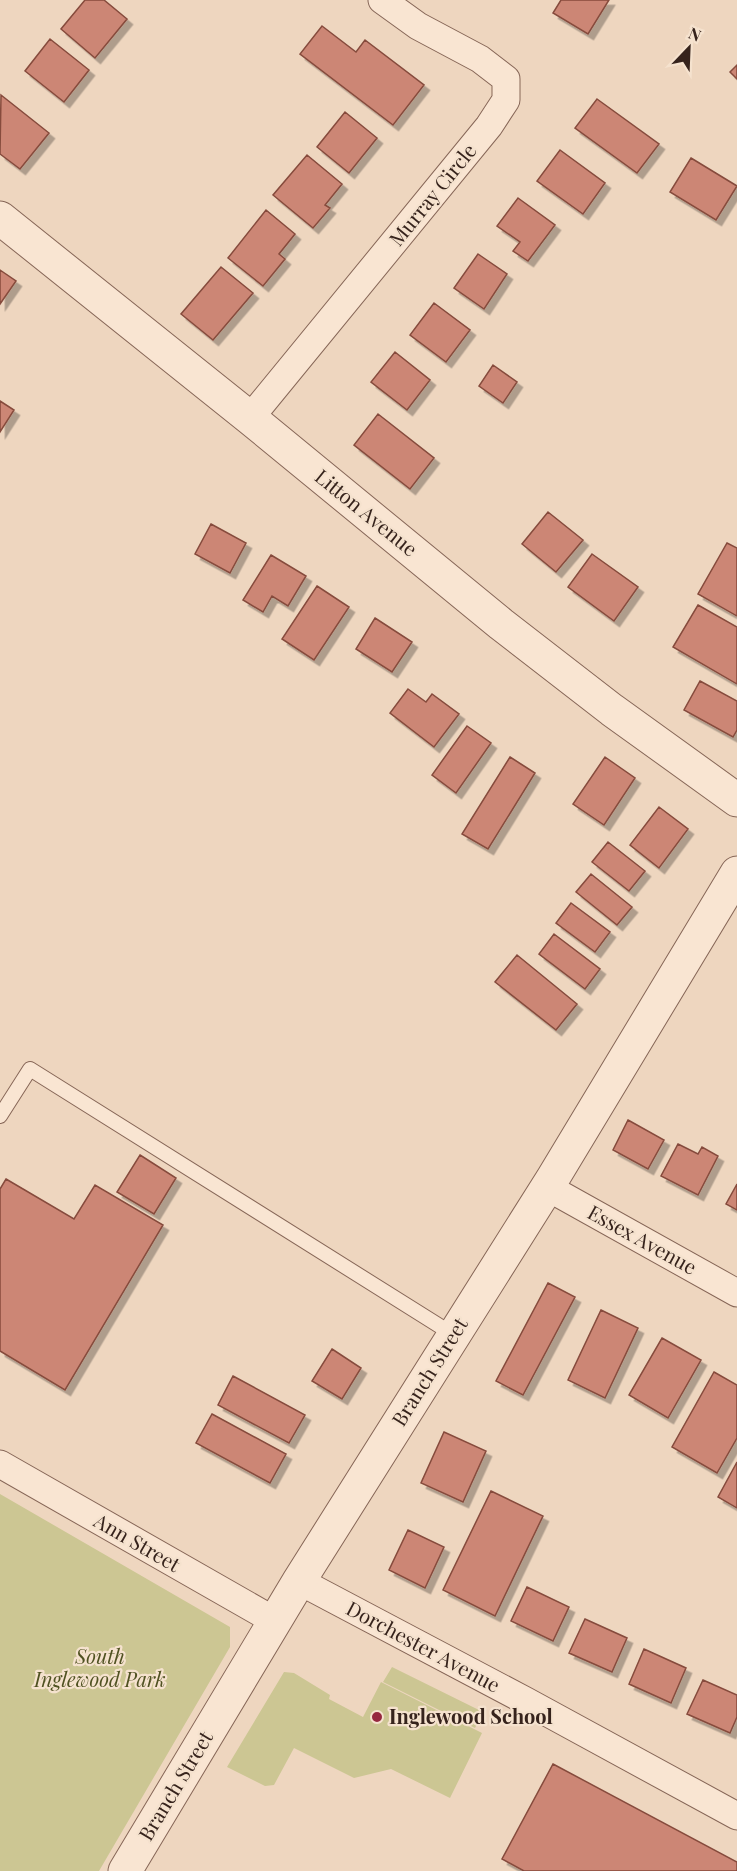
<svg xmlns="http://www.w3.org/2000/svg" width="737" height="1871" viewBox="0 0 737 1871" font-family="'Playfair Display',serif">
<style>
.green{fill:#ccc693}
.building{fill:#cc8674;stroke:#864b3d;stroke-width:1.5;filter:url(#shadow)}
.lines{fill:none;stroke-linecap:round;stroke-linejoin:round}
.service-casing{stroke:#866657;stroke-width:16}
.minor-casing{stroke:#866657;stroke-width:29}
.tertiary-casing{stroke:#866657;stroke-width:35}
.service{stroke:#f9e5d2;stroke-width:14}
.minor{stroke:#f9e5d2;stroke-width:27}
.tertiary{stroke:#f9e5d2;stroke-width:33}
.poi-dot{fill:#96273f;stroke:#f5e2ce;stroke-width:2}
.labels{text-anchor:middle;stroke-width:4.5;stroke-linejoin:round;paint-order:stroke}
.street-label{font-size:20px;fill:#36231c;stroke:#f5e2ce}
.park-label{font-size:20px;font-style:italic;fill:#505222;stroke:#f5e2ce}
.poi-label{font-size:20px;font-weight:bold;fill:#36231c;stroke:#f5e2ce;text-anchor:start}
</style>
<defs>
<filter id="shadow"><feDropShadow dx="5.5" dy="5.5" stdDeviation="0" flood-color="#0004"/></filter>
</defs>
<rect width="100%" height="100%" fill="#eed6bf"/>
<path class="green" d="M0,1494L230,1627V1647L99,1871H0Z
M392,1667L483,1712L475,1728L383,1682Z
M284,1672L294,1673L330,1695L329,1699L363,1717L381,1682L482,1733L450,1798L391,1769L354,1778L294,1748L274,1785L265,1786L227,1767Z"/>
<path class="building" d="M85,0H104L127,19L95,58L61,29Z
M561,0H609L588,34L553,13Z
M322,26L356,52L365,40L424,85L393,125L300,54Z
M50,39L89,70L64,102L25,71Z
M737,65V79L730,72Z
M1,95L49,133L20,169L0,154Z
M597,99L659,144L637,173L575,128Z
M345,112L377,138L349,173L317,147Z
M560,150L605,183L583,214L537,181Z
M307,155L342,184L325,205L330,208L313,228L273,195Z
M691,158L737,186L716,220L670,192Z
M518,198L555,225L528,261L513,251L520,242L497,226Z
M266,210L295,234L279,254L285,259L263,286L228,258Z
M478,254L507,274L484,309L454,288Z
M221,267L253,293L213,340L181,314Z
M0,270L16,281L0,304Z
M434,303L470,330L446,362L410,335Z
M395,352L430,380L407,410L371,382Z
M493,365L517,382L503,403L479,386Z
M0,401L14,410L0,432Z
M378,414L434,458L410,489L354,445Z
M548,512L583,540L556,572L522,544Z
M211,524L246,543L230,573L195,554Z
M727,543L737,548V616L698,594Z
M592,554L638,587L614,621L568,587Z
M271,555L306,576L288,606L272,596L263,612L243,600Z
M317,586L349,607L314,660L282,639Z
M698,605L737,627V684L673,647Z
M375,618L412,642L392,672L356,649Z
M700,681L737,701V730L733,737L684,710Z
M408,689L426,702L432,694L459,714L434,747L390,713Z
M467,726L491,743L456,793L432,775Z
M510,757L535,773L488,849L462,834Z
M605,757L635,778L604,825L573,804Z
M659,807L688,829L659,868L630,845Z
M608,842L645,871L629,891L592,862Z
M591,874L632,907L617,925L576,892Z
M571,903L610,932L595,952L556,923Z
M554,934L600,969L585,989L539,954Z
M517,955L577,1004L556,1030L495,982Z
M628,1120L664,1140L648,1169L613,1150Z
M678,1144L698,1154L702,1147L718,1156L698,1195L661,1176Z
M140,1155L176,1178L154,1214L117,1192Z
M6,1179L74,1219L95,1185L163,1225L65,1390L0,1351V1189Z
M737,1184V1210L726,1204Z
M548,1283L575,1297L523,1395L496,1381Z
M601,1310L638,1328L605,1398L568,1380Z
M662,1338L701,1360L668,1418L629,1395Z
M332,1349L361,1368L342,1399L312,1381Z
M714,1372L737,1385V1438L717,1473L672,1447Z
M233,1376L305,1415L289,1443L218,1405Z
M212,1414L286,1454L270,1483L196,1443Z
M444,1432L486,1451L463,1502L421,1483Z
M737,1462V1508L718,1497Z
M491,1491L543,1516L495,1616L443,1590Z
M408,1530L444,1547L425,1588L389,1570Z
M527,1587L569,1607L553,1641L511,1621Z
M585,1619L627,1638L612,1672L569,1653Z
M644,1649L686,1668L671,1703L629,1684Z
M703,1680L737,1695V1717L730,1733L687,1714Z
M553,1764L737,1862V1871H524L502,1859Z"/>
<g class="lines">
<defs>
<path id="service" d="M0,1116L30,1069L454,1335"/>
<path id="minor" d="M250,418L489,126L506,100V79L480,59L418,26L382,0
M547,1187L737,1293
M0,1464L275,1621
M299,1581L526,1701L737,1816"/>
<path id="tertiary" d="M0,218L250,418L501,624L612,710L737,800
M125,1871L299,1581L553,1178L737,873"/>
</defs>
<use href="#service" class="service-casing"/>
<use href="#minor" class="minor-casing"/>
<use href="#tertiary" class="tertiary-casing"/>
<use href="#service" class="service"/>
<use href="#minor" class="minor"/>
<use href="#tertiary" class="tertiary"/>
</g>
<circle class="poi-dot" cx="377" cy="1717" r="6"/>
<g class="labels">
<g class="street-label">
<text transform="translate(433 195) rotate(-51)" y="7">Murray Circle</text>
<text transform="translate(366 513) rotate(39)" y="7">Litton Avenue</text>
<text transform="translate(642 1240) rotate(29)" y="7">Essex Avenue</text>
<text transform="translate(430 1372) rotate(-58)" y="7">Branch Street</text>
<text transform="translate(137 1543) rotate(30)" y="7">Ann Street</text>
<text transform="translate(423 1647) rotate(28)" y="7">Dorchester Avenue</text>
<text transform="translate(176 1786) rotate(-59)" y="7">Branch Street</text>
</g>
<g class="park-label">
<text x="100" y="1664">South<tspan x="100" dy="23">Inglewood Park</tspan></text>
</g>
<g class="poi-label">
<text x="389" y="1724">Inglewood School</text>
</g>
</g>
<g transform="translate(689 48) rotate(23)" stroke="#f5e2ce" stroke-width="4.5" paint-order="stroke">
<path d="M0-4.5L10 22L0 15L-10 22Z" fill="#36231c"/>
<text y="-9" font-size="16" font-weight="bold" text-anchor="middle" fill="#36231c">N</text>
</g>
</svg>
